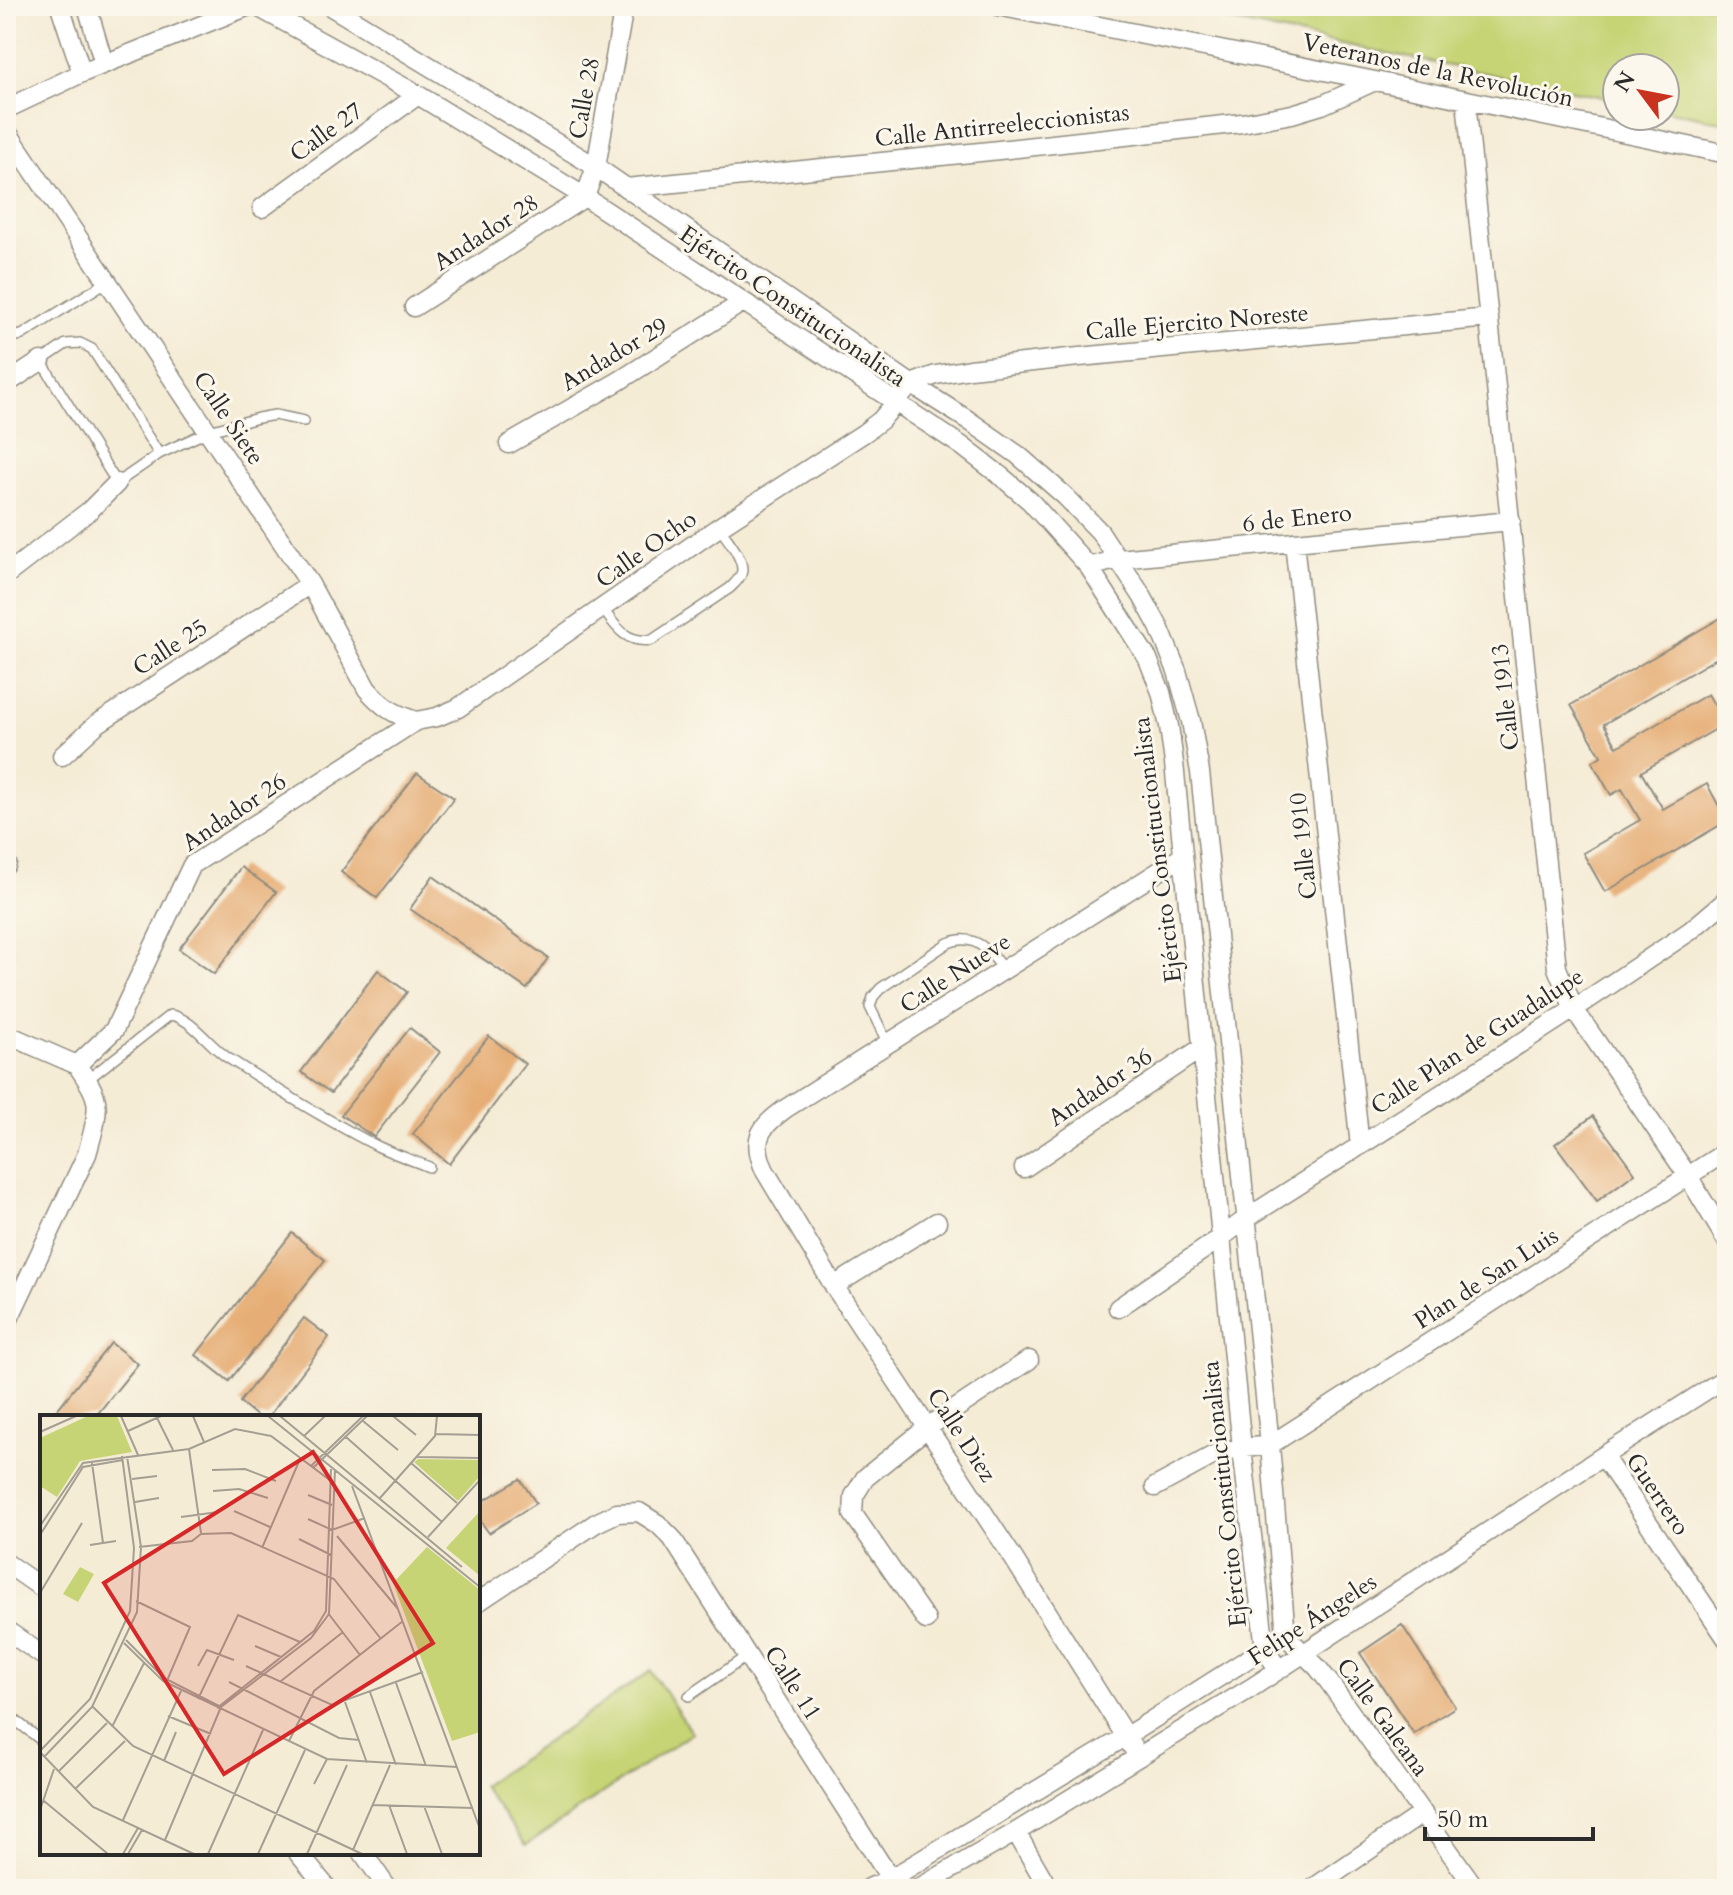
<svg xmlns="http://www.w3.org/2000/svg" width="1733" height="1895" viewBox="0 0 1733 1895" font-family="Cardo,serif">
<style>
.green{fill:#c6d475;stroke:#788050;stroke-width:2}
.building{fill:#e6ae76}
.lines{fill:none;stroke-linecap:round;stroke-linejoin:round}
.service-casing{stroke:#908c80;stroke-width:12}
.minor-casing{stroke:#908c80;stroke-width:21}
.service{stroke:#fff;stroke-width:9}
.minor{stroke:#fff;stroke-width:18}
.labels{text-anchor:middle;stroke-width:6;stroke-linejoin:round;paint-order:stroke}
.street-label{font-size:24px;fill:#2b2b2b;stroke:#fbf7ec}
.inset-road{fill:none;stroke:#a49f92;stroke-width:2}
.view{fill:#d62828;fill-opacity:0.15;stroke:#d62828;stroke-width:4}
.inset-edge{fill:none;stroke:#2b2b2b;stroke-width:4}
</style>
<rect width="100%" height="100%" fill="#fbf7ec"/>
<filter id="ink" filterUnits="userSpaceOnUse"><feTurbulence type="fractalNoise" baseFrequency=".0125" numOctaves="2"/><feDisplacementMap in="SourceGraphic" scale="16" xChannelSelector="R" yChannelSelector="G"/><feConvolveMatrix kernelMatrix="1 2 1 2 8 2 1 2 1" color-interpolation-filters="sRGB"/></filter>
<filter id="wash" filterUnits="userSpaceOnUse"><feTurbulence type="fractalNoise" baseFrequency=".006" numOctaves="4" result="noise"/><feDisplacementMap in="SourceGraphic" scale="32" xChannelSelector="R" yChannelSelector="G"/><feGaussianBlur stdDeviation="1.8" result="paint"/><feColorMatrix in="noise" values="0 0 0 0 0 0 0 0 0 0 0 0 0 0 0 0 0 1.4 0 .05"/><feComposite in="paint" operator="in"/></filter>
<g filter="url(#wash)">
<rect width="100%" height="100%" fill="#f5ecd6"/>
<path class="green" d="M1175,6H1727V123L1665,110V68H1617V100L1176,10Z
M651,1671L692,1733L526,1845L482,1786Z"/>
<g id="blocks">
<path class="building" d="M1724,616L1727,621V652L1604,724L1617,747L1708,694L1725,724L1641,772L1663,809L1707,784L1727,821L1605,892L1583,853L1640,820L1622,789L1611,795L1592,762L1601,756L1571,705Z
M417,773L454,798L377,898L341,872Z
M241,867L276,892L214,974L179,949Z
M433,876L548,958L527,989L410,909Z
M378,970L407,992L331,1093L301,1072Z
M410,1028L440,1052L374,1137L341,1115Z
M489,1036L525,1064L449,1164L413,1134Z
M1593,1116L1635,1173L1597,1201L1555,1144Z
M292,1233L325,1260L229,1381L196,1355Z
M304,1318L329,1337L268,1417H258L240,1402Z
M111,1343L138,1364L95,1417H51Z
M520,1479L536,1503L489,1533L478,1518V1504Z
M1402,1625L1455,1707L1414,1734L1360,1653Z"/>
</g>
</g>
<g filter="url(#ink)">
<use href="#blocks" fill-opacity="0" stroke="#908c80" stroke-width="2"/>
<g class="lines">
<defs>
<path id="service" d="M6,338L22,335L108,281
M159,454L92,349L80,343L66,344L41,361L117,483L159,454L209,431L258,418L275,415L304,421
M602,608C616,627 626,644 652,640L730,588C735,583 741,578 742,571C743,557 727,539 719,527
M888,1044L870,1007L873,997L881,988L948,943C974,932 989,950 1004,970
M87,1080L170,1015C191,1017 210,1047 228,1058C276,1089 326,1120 377,1146C394,1154 412,1160 429,1167
M689,1696L747,1656
M6,1713L42,1741"/>
<path id="minor" d="M60,6L82,73
M87,6L104,64
M256,6L418,95L585,197L962,446L1002,477L1030,501L1089,567L1148,659L1161,692L1169,726L1174,763L1242,1448L1265,1649L1278,1669
M330,6L596,167L911,384L968,420L1018,455L1065,496L1100,532L1142,596L1159,627L1177,671L1191,721L1200,772L1270,1445L1286,1636L1318,1668L1329,1682L1476,1889
M998,6L1375,81L1727,154
M1466,101L1557,968L1574,1009L1688,1176L1727,1241
M6,109L82,73L249,6
M6,130L310,584L367,689C383,707 393,714 416,721
M626,188L990,151L1242,123L1292,114L1322,105L1375,81
M262,208L418,95
M414,307L585,197L596,167L624,6
M6,384L41,361
M509,444L619,381L743,302
M1294,542L1360,1146
M1089,567L1119,559L1511,521
M6,575L89,511L117,483
M62,756L97,724L310,584
M6,865L7,863
M6,1034L77,1065
M77,1065L114,1030L192,865L416,721L437,717L458,708L719,527L864,433L881,420L911,384L936,375L970,369L1069,358L1489,318
M1024,1168L1203,1047
M834,1286L937,1222
M1118,1308L1222,1237L1247,1218L1574,1009L1690,931L1723,903L1727,897
M6,1325L87,1154C91,1139 99,1115 96,1101C94,1088 84,1076 77,1065
M1603,1456L1727,1639
M1155,1487L1214,1455L1227,1450L1270,1445L1727,1151
M6,1563L42,1588
M478,1602L596,1523L617,1513L639,1512L658,1524L672,1538L897,1889
M926,1620L853,1514L854,1496L865,1478L928,1427L1029,1360
M6,1630L42,1655
M1138,1756L1012,1556L834,1286L765,1171C751,1140 759,1128 785,1109L1183,856
M1016,1832L1049,1889
M298,1853L328,1889
M363,1853L388,1889
M867,1889L890,1879L1125,1737L1273,1643
M917,1889L1016,1832L1251,1688L1603,1456L1727,1377
M1312,1889L1423,1813"/>
</defs>
<use href="#service" class="service-casing"/>
<use href="#minor" class="minor-casing"/>
<use href="#service" class="service"/>
<use href="#minor" class="minor"/>
</g>
</g>
<g class="labels">
<g class="street-label">
<text transform="translate(1438 70) rotate(12)" y="8">Veteranos de la Revolución</text>
<text transform="translate(584 98) rotate(-80)" y="8">Calle 28</text>
<text transform="translate(1002 125) rotate(-6)" y="8">Calle Antirreeleccionistas</text>
<text transform="translate(326 132) rotate(-36)" y="8">Calle 27</text>
<text transform="translate(486 232) rotate(-33)" y="8">Andador 28</text>
<text transform="translate(793 306) rotate(34)" y="8">Ejército Constitucionalista</text>
<text transform="translate(1197 322) rotate(-5)" y="8">Calle Ejercito Noreste</text>
<text transform="translate(614 354) rotate(-31)" y="8">Andador 29</text>
<text transform="translate(229 418) rotate(56)" y="8">Calle Siete</text>
<text transform="translate(1297 518) rotate(-6)" y="8">6 de Enero</text>
<text transform="translate(646 549) rotate(-35)" y="8">Calle Ocho</text>
<text transform="translate(170 647) rotate(-33)" y="8">Calle 25</text>
<text transform="translate(1505 697) rotate(-96)" y="8">Calle 1913</text>
<text transform="translate(234 812) rotate(-34)" y="8">Andador 26</text>
<text transform="translate(1303 846) rotate(-96)" y="8">Calle 1910</text>
<text transform="translate(1157 850) rotate(-97)" y="8">Ejército Constitucionalista</text>
<text transform="translate(955 973) rotate(-33)" y="8">Calle Nueve</text>
<text transform="translate(1477 1041) rotate(-33)" y="8">Calle Plan de Guadalupe</text>
<text transform="translate(1100 1087) rotate(-34)" y="8">Andador 36</text>
<text transform="translate(1486 1278) rotate(-33)" y="8">Plan de San Luis</text>
<text transform="translate(962 1435) rotate(57)" y="8">Calle Diez</text>
<text transform="translate(1224 1494) rotate(-96)" y="8">Ejército Constitucionalista</text>
<text transform="translate(1658 1494) rotate(56)" y="8">Guerrero</text>
<text transform="translate(1312 1619) rotate(-33)" y="8">Felipe Ángeles</text>
<text transform="translate(793 1683) rotate(57)" y="8">Calle 11</text>
<text transform="translate(1383 1717) rotate(54)" y="8">Calle Galeana</text>
</g>
</g>
<g transform="translate(40 1415)">
<rect width="440" height="440" fill="#f5ecd6"/>
<path d="M48,1H77L92,37L40,46L17,82L0,71V23ZM378,44L440,45V61L418,86L374,47ZM440,96V161L406,133ZM387,132L440,175V317L412,326L353,168ZM40,152L54,159L38,187L23,179Z" fill="#c6d475"/>
<path class="inset-road" d="M81,1L98,40M153,1L164,27M228,1L440,172M240,1L422,152M353,1L376,20M117,3L133,35M323,6L358,35M88,16L121,1M0,17L36,1M396,19L440,20M264,21L285,1M306,22L402,107M149,34L161,118M377,42L440,43M52,48L63,128M371,48L417,88M271,51L323,1M273,53L327,1M172,55L205,54L236,66M92,64L117,61M312,71L440,414M173,76L199,74L228,83M268,80L292,90M340,83L395,21L397,1M95,87L119,83M194,96L230,112M141,102L178,97M268,104L292,115L325,103M0,111L43,48L149,34L195,14L231,21L295,69M161,119L191,118L294,164L341,224M0,120L43,52L83,45M297,121L358,194M388,122L440,65M259,124L291,140M50,130L76,126M99,132L152,126L161,119M222,133L260,44M0,178L42,108M96,186L150,212L126,268M288,198L320,240M86,225L124,263L179,291M84,228L123,266L287,344L417,352M215,231L241,242M158,251L167,235L194,245M206,251L292,290L383,257M241,266L303,217M189,267L299,323L319,325M356,268L386,351M330,277L356,350M158,284L198,200L260,227M305,287L327,348M53,292L93,331L322,439M177,293L274,216L286,196L291,54M128,301L171,319M72,312L104,248M249,326L274,276L363,206M0,336L50,284L90,196L94,133L82,41M0,337L53,392L154,439M4,342L52,292L97,197L101,132L87,41M124,346L136,317M18,357L67,308M274,369L287,344M35,374L85,326M4,386L68,439M332,390L433,393M349,390L367,439M384,391L402,439M0,395L14,354M83,405L141,276M125,425L181,292L271,223L289,199L295,55M313,435L350,350M83,439L98,413M88,439L102,415M168,439L223,315M218,439L265,335M267,439L307,350"/>
<path class="view" d="M273,37L393,228L184,359L64,168Z"/>
<rect width="440" height="440" class="inset-edge"/>
</g>
<rect width="1733" height="1895" fill="none" stroke="#fbf7ec" stroke-width="32"/>
<g transform="translate(1641 92) rotate(302)"><circle r="38" fill="#fbf7ec" stroke="#a8a59f" stroke-width="2"/>
<path d="M0-6L14 30L0 20L-14 30Z" fill="#c8321e"/>
<text y="-12" font-size="22" font-weight="bold" text-anchor="middle" fill="#2b2b2b">N</text>
</g>
<path d="M1425 1827v12h168v-12" fill="none" stroke="#2b2b2b" stroke-width="4"/>
<text x="1437" y="1827" font-size="24" fill="#2b2b2b" stroke="#fbf7ec" stroke-width="6" paint-order="stroke">50 m</text>
</svg>
